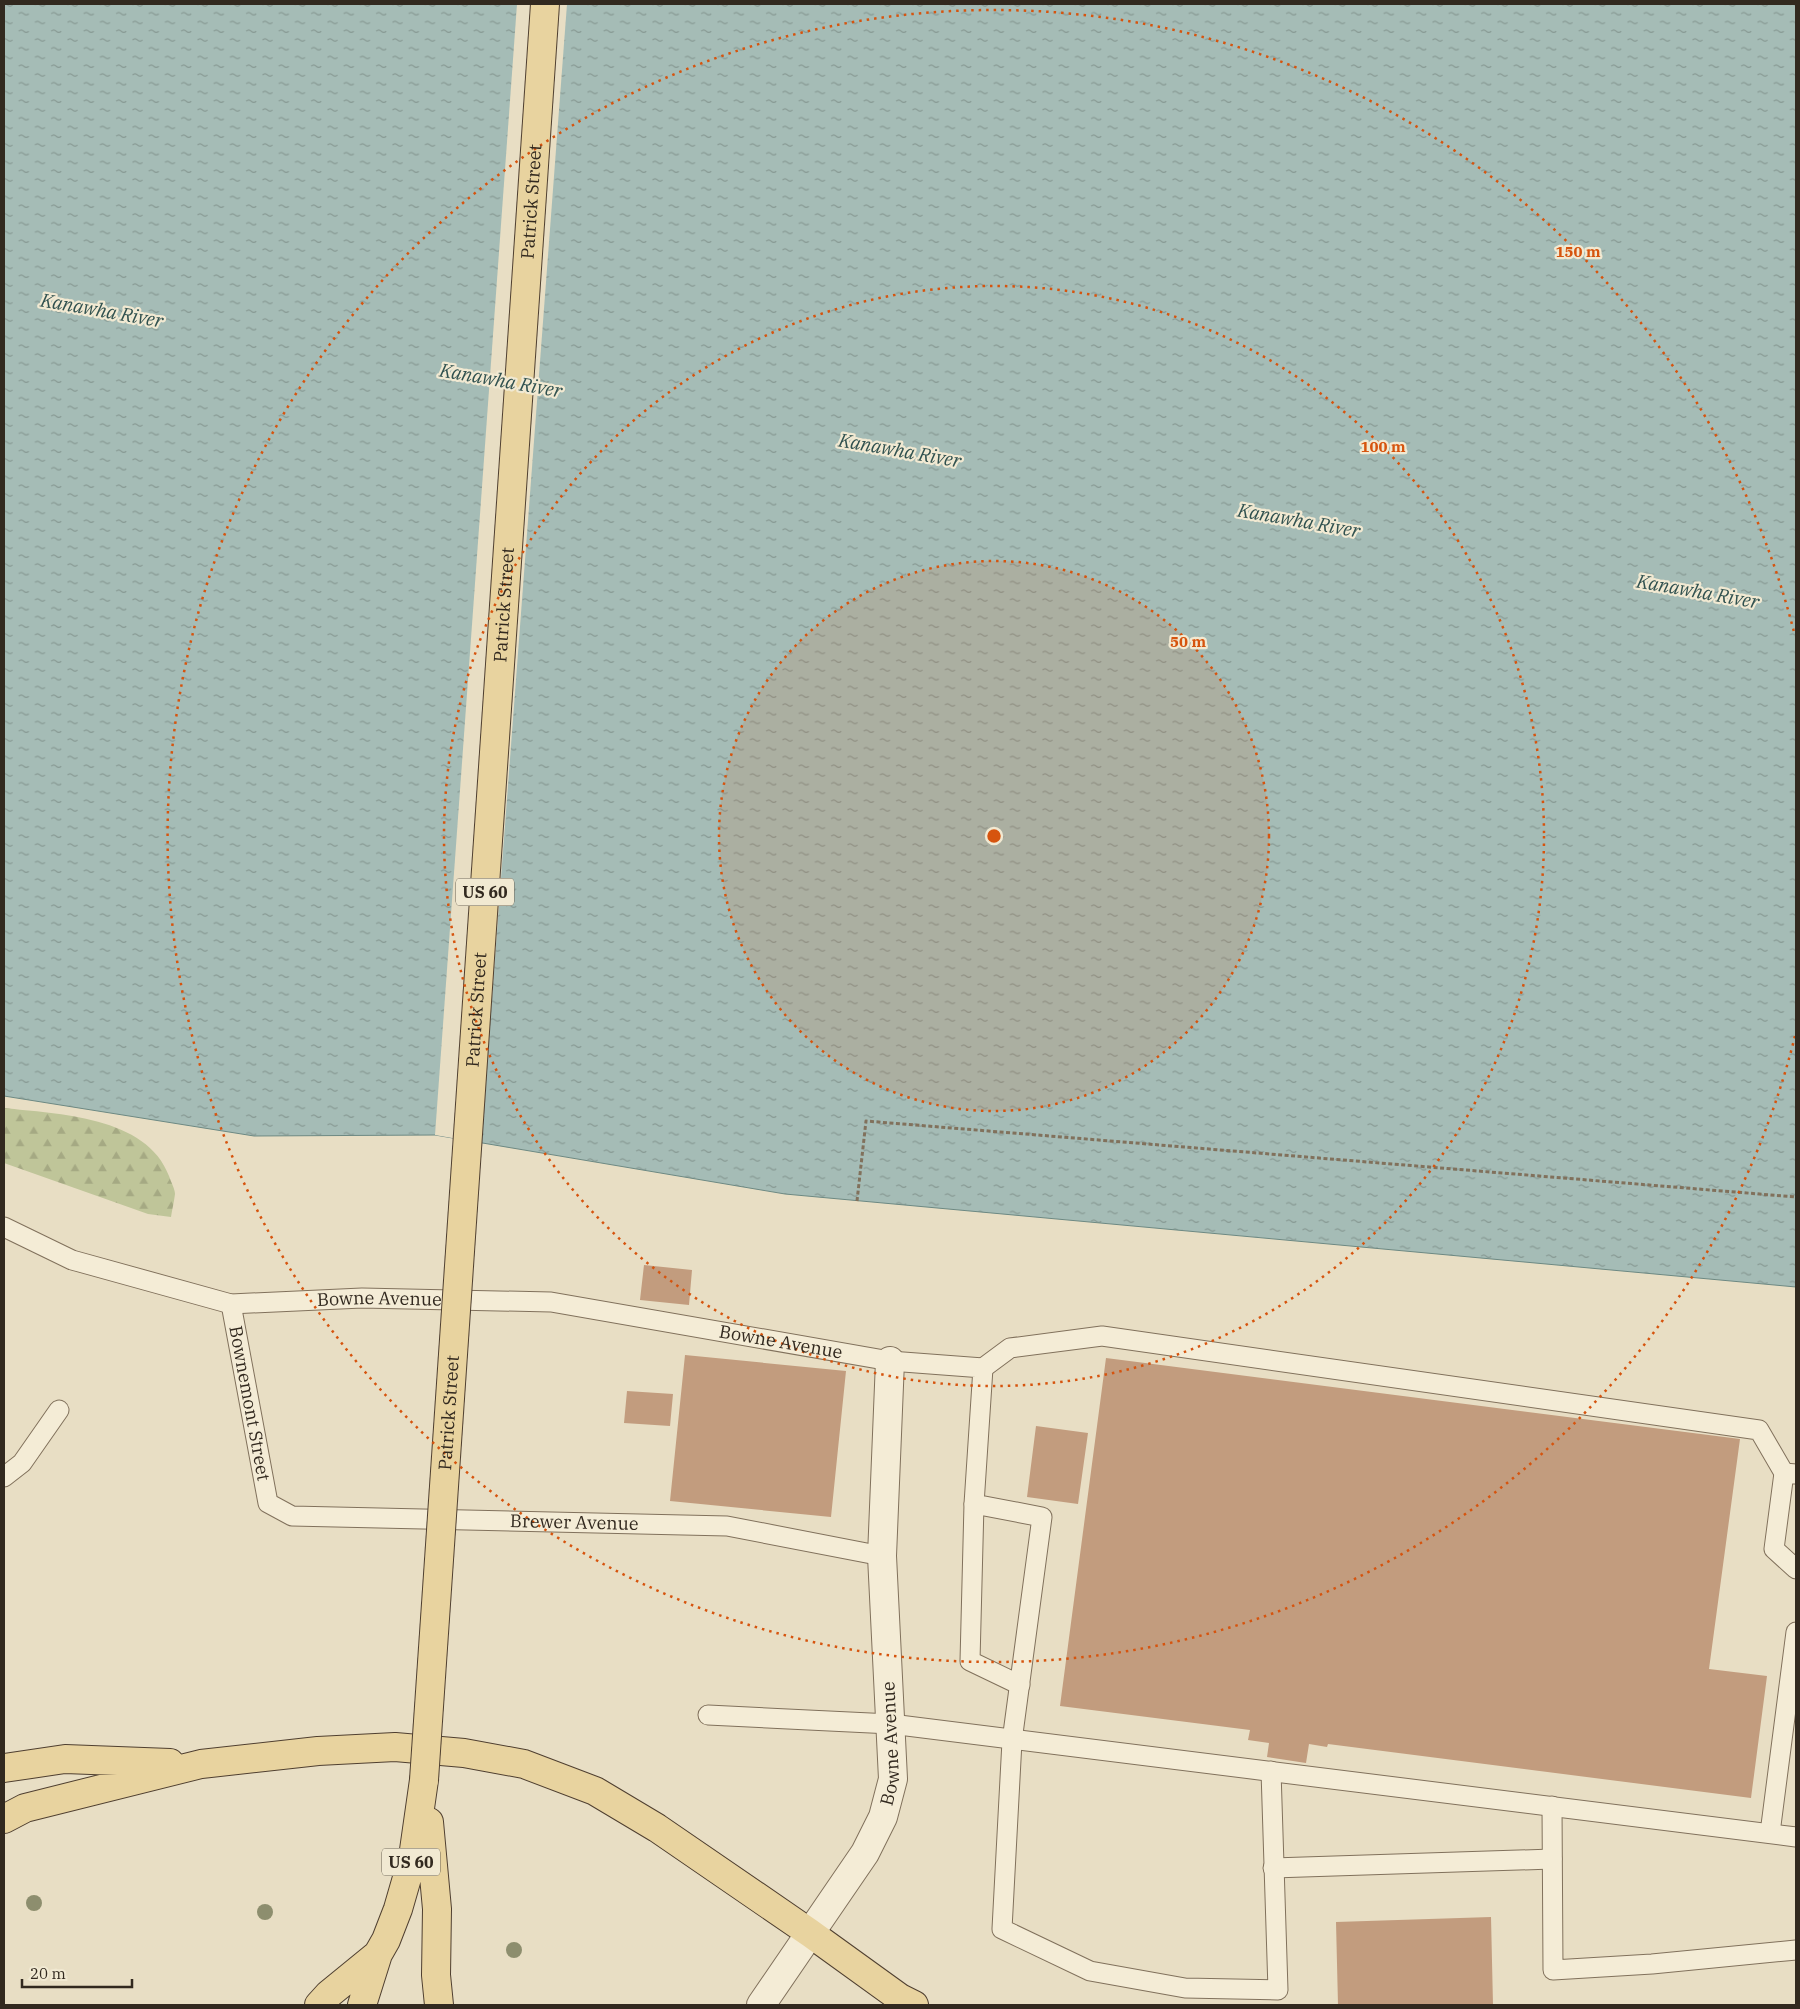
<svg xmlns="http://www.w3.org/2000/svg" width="1800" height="2009" viewBox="0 0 1800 2009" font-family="'IBM Plex Serif',serif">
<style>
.forest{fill:url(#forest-firs)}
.water{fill:url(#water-ripples);stroke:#6d8983}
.pier{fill:#e8dec4}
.building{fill:#c29c7e}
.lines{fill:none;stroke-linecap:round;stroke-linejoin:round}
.service-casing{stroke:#81715c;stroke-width:21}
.minor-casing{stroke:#81715c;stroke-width:30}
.primary-casing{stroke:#4f3f30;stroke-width:30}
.path{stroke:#81715c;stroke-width:3;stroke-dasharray:4 2.5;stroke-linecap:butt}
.service{stroke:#f4ecd6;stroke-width:19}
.minor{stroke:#f4ecd6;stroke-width:28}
.primary{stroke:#e8d39f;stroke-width:28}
.primary-bridge-casing{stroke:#4f3f30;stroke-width:30;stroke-linecap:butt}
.primary-bridge{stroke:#e8d39f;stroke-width:28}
.tree{fill:#8d8e6e}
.ring{fill:none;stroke:#d6540e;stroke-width:2.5;stroke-dasharray:2.5 5}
.labels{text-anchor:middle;stroke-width:4.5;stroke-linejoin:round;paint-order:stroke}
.shield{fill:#f1e9d2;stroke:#6b6355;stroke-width:1}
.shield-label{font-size:16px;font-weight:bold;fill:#32291f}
.street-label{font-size:18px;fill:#32291f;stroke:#f1e9d2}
.water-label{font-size:19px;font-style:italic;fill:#30514f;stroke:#f1e9d2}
.centre{fill:#d6540e;stroke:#f1e9d2;stroke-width:2.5}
.ring-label{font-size:15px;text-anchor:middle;font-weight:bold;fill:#d6540e;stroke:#f1e9d2;stroke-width:4.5;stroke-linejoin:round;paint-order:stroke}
</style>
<defs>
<pattern id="forest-firs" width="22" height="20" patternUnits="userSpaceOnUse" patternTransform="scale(1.25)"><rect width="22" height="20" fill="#bfc599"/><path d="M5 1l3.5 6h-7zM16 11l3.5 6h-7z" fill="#a5a983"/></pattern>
<pattern id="water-ripples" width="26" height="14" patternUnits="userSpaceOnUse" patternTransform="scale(1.25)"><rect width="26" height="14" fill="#a5bcb6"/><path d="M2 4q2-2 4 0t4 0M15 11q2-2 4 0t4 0" fill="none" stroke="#879993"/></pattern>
</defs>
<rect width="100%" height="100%" fill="#e8dec4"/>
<path class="forest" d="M4,1108C57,1114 147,1116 169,1176C171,1182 175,1189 175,1194C174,1202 172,1210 171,1217L148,1214L4,1163Z"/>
<path class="water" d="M4,4H1796V1287L785,1194L435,1135L254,1136L4,1096Z"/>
<path class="pier" d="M517,4H567L481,1143L435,1135Z"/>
<path class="building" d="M644,1265L692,1270L689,1305L640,1300Z
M685,1355L846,1371L831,1517L670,1501Z
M1106,1358L1740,1439L1709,1669L1767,1676L1751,1798L1328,1744L1327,1747L1309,1744L1306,1763L1267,1757L1269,1743L1248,1740L1250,1730L1060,1706Z
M627,1391L673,1394L670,1426L624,1423Z
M1036,1426L1088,1433L1078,1504L1027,1497Z
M1491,1917L1493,2005H1338L1336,1922Z"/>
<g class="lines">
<defs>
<g id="service">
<path id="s1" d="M4,1227L72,1260L231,1304L362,1298L551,1302L890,1361L983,1368L974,1504L1042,1517L1012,1741L1002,1929L1090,1971L1185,1988L1278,1990L1271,1771"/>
<path id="s2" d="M231,1304L268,1503L292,1516L727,1526L882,1556"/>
<path d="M983,1368L1010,1348L1102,1336L1759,1430L1784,1473"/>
<path d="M1796,1474L1784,1473L1774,1549L1796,1569"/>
<path d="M4,1477L22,1463L59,1410"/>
<path d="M974,1504L970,1661L1020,1685"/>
<path d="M708,1715L891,1724L1796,1837"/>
<path d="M1552,1806L1553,1970L1652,1964L1796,1950"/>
<path d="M1770,1833L1796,1632"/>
<path d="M1273,1868L1552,1859"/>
</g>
<g id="minor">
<path id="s3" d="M761,2005L865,1853L883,1817L893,1779L882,1556L890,1361"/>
</g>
<path id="primary" d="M4,1768L65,1759L170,1763
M4,1819L25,1808L201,1764L318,1751L395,1747L464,1753L524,1764L595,1791L657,1828L810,1933L900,1998L914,2005
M429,1822L437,1909L436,1975L439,2005
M319,2005L329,1994L378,1954
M362,2005L378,1954L386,1940L398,1909L413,1857L424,1780"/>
</defs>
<use href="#service" class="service-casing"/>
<use href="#minor" class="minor-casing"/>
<use href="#primary" class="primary-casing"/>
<path class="path" d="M857,1201L866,1121L1796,1197"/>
<use href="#service" class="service"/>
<use href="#minor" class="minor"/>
<use href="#primary" class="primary"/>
<defs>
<g id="primary-bridge">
<path id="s4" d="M424,1780L545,4"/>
</g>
</defs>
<use href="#primary-bridge" class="primary-bridge-casing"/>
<use href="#primary-bridge" class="primary-bridge"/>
</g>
<g class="tree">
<circle cx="34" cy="1903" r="8"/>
<circle cx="265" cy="1912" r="8"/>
<circle cx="514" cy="1950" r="8"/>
</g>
<circle cx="994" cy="836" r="275" fill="#d6540e" fill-opacity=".12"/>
<g class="ring">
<circle cx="994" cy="836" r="275"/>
<circle cx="994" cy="836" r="550"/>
<path d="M1795 1036A826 826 0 1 1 1795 636"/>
</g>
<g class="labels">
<g class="shield">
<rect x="456" y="878.5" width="58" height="27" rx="4"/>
<rect x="382" y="1848.5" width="58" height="27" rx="4"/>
</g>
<g class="shield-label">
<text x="485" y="898">US 60</text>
<text x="411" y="1868">US 60</text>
</g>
<g class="street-label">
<text dy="6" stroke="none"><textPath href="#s4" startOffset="1582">Patrick Street</textPath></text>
<text dy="6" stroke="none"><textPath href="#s4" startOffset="1178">Patrick Street</textPath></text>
<text dy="6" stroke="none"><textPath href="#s4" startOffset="772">Patrick Street</textPath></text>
<text dy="6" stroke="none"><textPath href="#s1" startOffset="389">Bowne Avenue</textPath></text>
<text dy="6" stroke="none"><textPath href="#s1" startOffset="794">Bowne Avenue</textPath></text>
<text dy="6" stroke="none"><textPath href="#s2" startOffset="101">Bownemont Street</textPath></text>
<text dy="6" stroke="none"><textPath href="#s4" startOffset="368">Patrick Street</textPath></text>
<text dy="6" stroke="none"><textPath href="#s2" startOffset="512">Brewer Avenue</textPath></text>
<text dy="6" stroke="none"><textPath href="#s3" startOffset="299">Bowne Avenue</textPath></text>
</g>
<g class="water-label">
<text transform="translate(102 310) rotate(10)" y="7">Kanawha River</text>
<text transform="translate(501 380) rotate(10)" y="7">Kanawha River</text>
<text transform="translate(900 450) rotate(10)" y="7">Kanawha River</text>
<text transform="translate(1299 520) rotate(10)" y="7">Kanawha River</text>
<text transform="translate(1698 591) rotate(10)" y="7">Kanawha River</text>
</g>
</g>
<circle cx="994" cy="836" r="8" class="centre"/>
<g class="ring-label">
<text x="1578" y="257">150 m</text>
<text x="1383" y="452">100 m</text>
<text x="1188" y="647">50 m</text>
</g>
<rect width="1800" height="2009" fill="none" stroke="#32291f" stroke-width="10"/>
<path d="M22 1979v8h110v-8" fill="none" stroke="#32291f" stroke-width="2.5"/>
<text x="30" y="1979" font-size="15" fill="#32291f" stroke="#f1e9d2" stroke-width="4" paint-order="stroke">20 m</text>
</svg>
